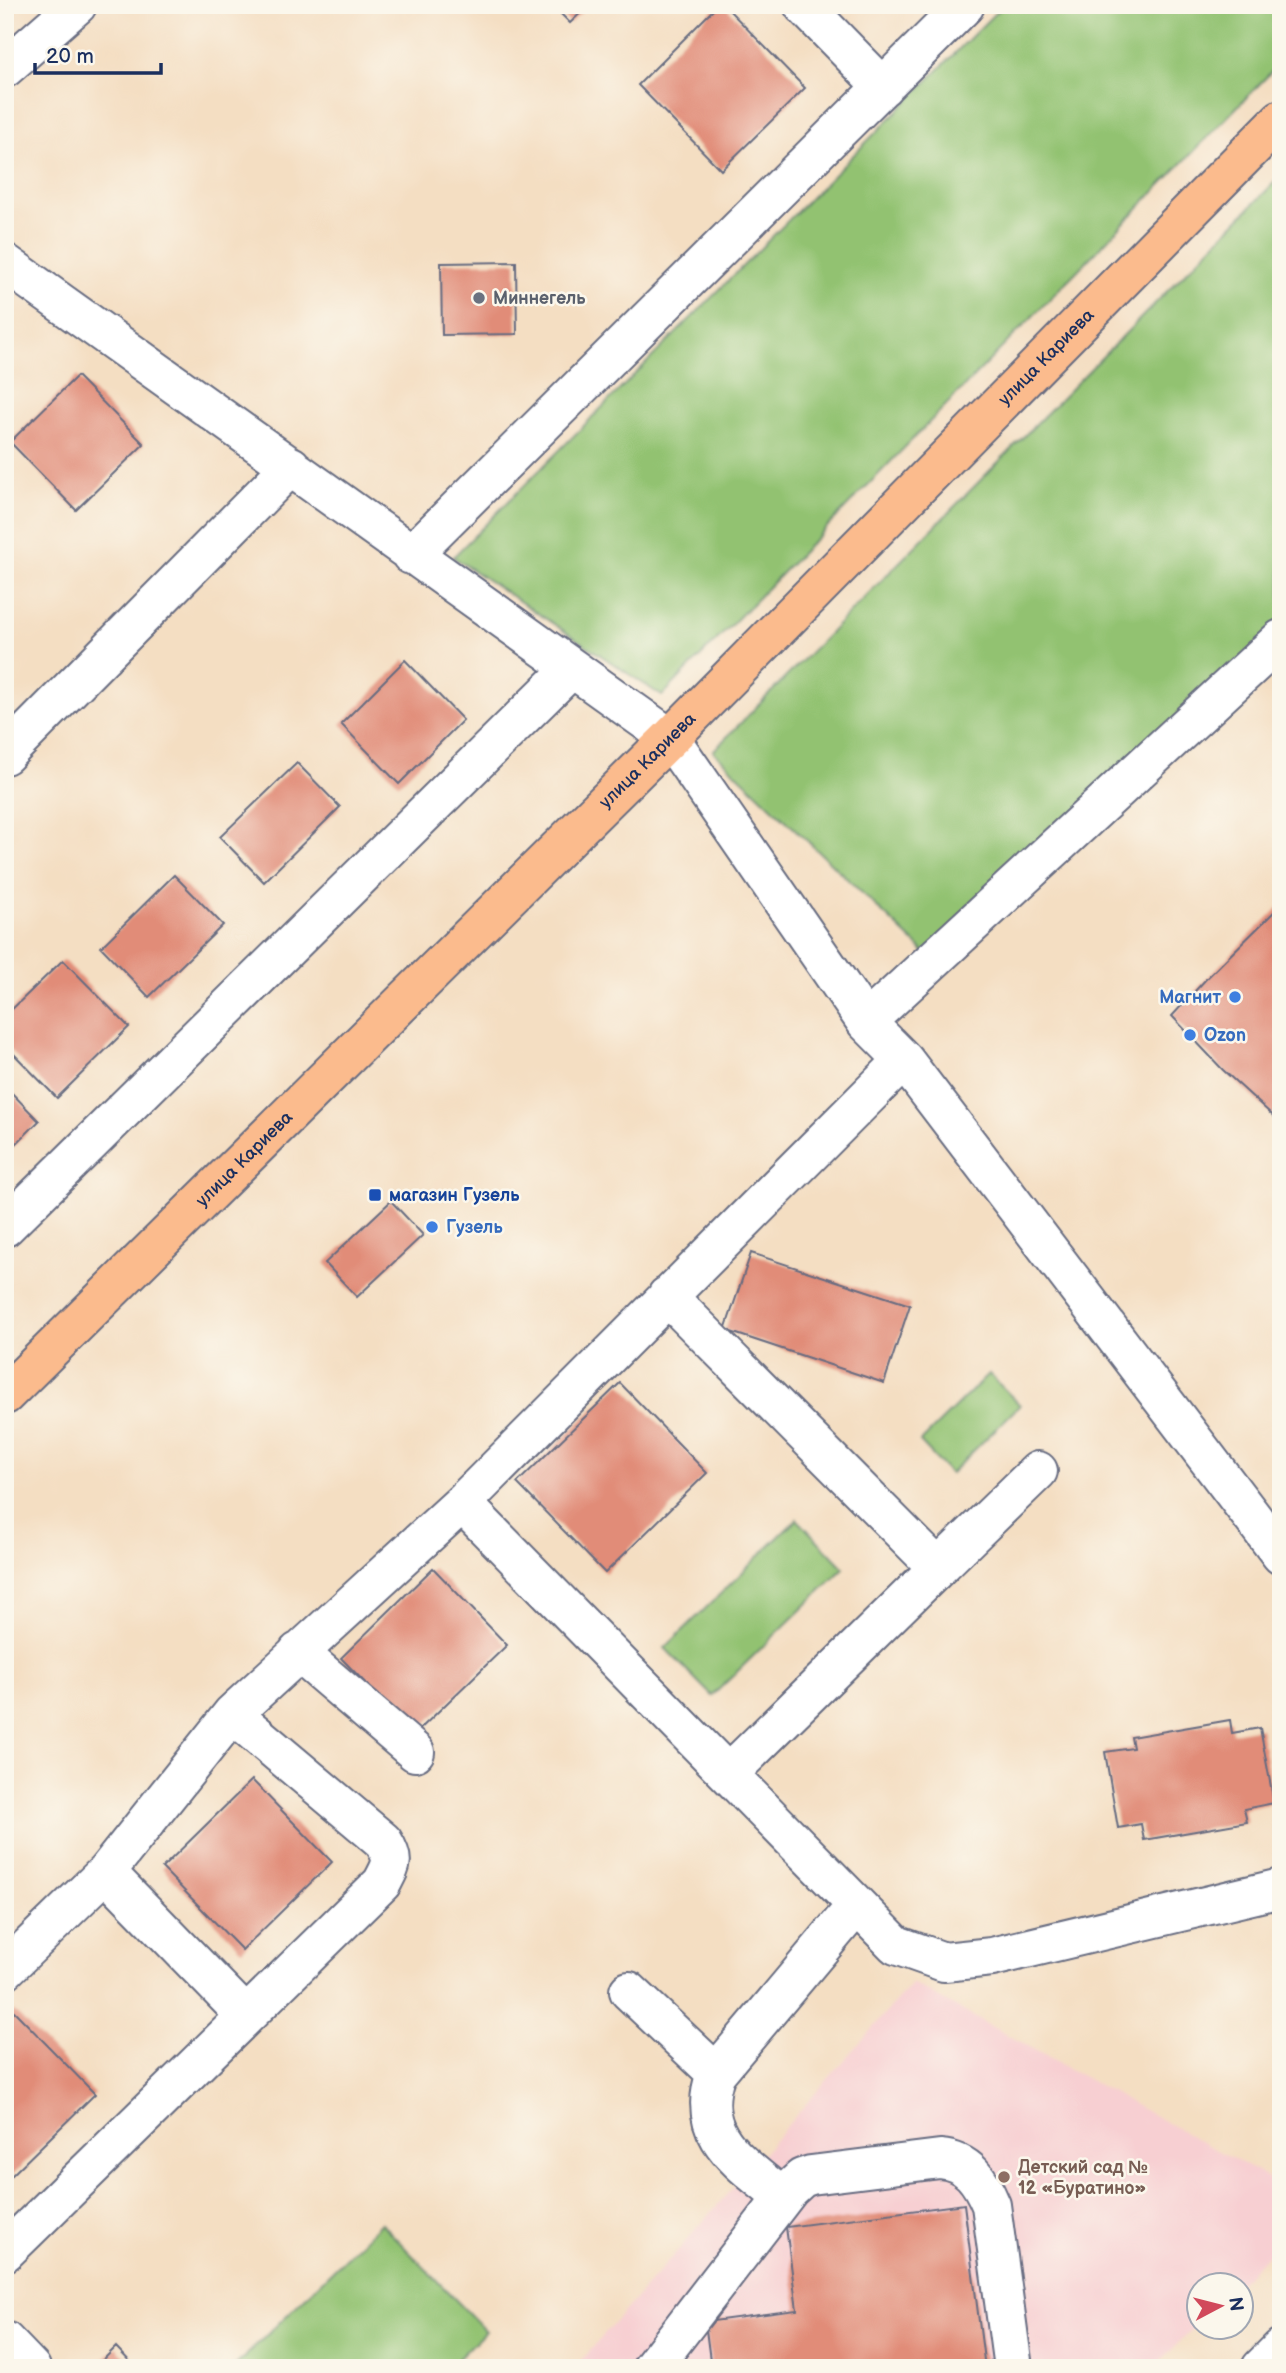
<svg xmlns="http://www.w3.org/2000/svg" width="1286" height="2373" viewBox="0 0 1286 2373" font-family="'Balsamiq Sans',sans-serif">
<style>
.built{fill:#f7cfd2}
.green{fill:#92c271;stroke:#567868;stroke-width:2}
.building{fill:#e18c78}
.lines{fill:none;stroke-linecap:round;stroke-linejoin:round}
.minor-casing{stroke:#676c81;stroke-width:42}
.major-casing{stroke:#676c81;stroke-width:42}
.minor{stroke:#fff;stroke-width:38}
.major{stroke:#fbbb8d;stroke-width:38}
.worship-dot{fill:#6b7280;stroke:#fbf7ec;stroke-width:2.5}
.shop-dot{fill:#3f7fe0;stroke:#fbf7ec;stroke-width:2.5}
.transit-dot{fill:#1a4fb4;stroke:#fbf7ec;stroke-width:2.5}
.education-dot{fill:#8d6e63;stroke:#fbf7ec;stroke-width:2.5}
.labels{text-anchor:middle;stroke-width:5;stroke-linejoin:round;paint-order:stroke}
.worship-label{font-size:18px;font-weight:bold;fill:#5b616d;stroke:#fbf7ec;text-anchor:start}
.street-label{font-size:18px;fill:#1b2f5e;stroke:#fbf7ec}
.shop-label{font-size:18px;font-weight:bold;fill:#366cbe;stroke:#fbf7ec;text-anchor:start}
.transit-label{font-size:18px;font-weight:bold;fill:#164399;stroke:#fbf7ec;text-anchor:start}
.education-label{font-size:18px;font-weight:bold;fill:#785e54;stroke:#fbf7ec;text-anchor:start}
</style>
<rect width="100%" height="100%" fill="#fbf7ec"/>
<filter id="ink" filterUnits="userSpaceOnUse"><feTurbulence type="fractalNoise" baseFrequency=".0143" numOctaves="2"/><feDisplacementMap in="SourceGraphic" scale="14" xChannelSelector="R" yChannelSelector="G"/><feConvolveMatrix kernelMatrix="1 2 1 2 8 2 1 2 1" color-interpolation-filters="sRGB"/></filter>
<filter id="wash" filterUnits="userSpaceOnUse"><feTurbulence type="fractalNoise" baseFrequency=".00686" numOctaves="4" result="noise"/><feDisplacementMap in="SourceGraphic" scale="28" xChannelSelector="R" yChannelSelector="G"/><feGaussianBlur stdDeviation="1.57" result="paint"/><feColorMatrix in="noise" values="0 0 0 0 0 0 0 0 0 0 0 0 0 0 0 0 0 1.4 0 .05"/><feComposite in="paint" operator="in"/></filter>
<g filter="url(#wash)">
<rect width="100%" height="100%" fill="#f4dec2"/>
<path class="built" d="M912,1983L1281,2185V2242L1237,2285L1198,2286V2323L1154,2368H575Z"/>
<path class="green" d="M1003,5H1281V62L662,696L453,557Z
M1281,176V619L944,971L713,751Z
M989,1374L1020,1405L950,1474L920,1442Z
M797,1519L844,1568L712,1696L665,1648Z
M381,2223L486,2331L449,2368H233Z"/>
<g id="blocks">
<path class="building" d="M552,5H589L570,23Z
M718,5H724L805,88L721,170L638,85Z
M516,262L517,334L442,335L441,263Z
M77,376L144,444L76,510L10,442Z
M405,660L463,720L399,784L341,724Z
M297,763L340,807L264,882L220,837Z
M174,875L223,925L149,997L101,947Z
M1281,905V1123L1223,1070L1172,1016L1207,978Z
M63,960L129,1027L57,1098L5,1045V1016Z
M5,1086L39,1121L5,1155Z
M391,1201L423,1235L357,1297L325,1263Z
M751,1253L910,1305L884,1383L725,1330Z
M620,1383L707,1473L605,1573L517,1483Z
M433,1568L507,1645L415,1734L341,1658Z
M1230,1720L1232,1733L1260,1728L1274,1803L1244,1809L1247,1822L1144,1840L1141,1824L1118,1828L1105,1752L1133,1748L1131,1737Z
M252,1780L332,1862L242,1950L162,1868Z
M14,2011L95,2094L9,2178L5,2174V2020Z
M964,2204L985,2368H711L705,2322L797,2310L786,2227Z
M116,2347L136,2368H98L97,2366Z"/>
</g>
</g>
<g filter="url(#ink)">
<use href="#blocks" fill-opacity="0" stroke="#676c81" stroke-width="2"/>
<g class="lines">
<defs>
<path id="minor" d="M803,5L883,87
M5,68L77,5
M5,263L670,738L866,1022L904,1060L1281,1555
M411,555L965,5
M5,755L291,466
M866,1022L1281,639
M5,1227L571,669
M667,1296L938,1568L1038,1471
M462,1503L728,1774
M938,1568L728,1774L896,1945L944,1962L992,1957L1281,1888
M298,1652L415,1752
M106,1872L246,2016
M5,1970L106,1872L232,1714L462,1503L904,1060
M629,1991L716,2073
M783,2198C741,2162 693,2136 716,2073L856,1906
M5,2252L382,1883C392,1864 395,1860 383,1841L232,1714
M5,2341L31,2368
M652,2368L790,2189L802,2178L811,2175L940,2159C968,2161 981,2181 991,2205L1013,2368
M1261,2368L1281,2348"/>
<g id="major">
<path id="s1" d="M5,1395L670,738L1281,119"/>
</g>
</defs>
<use href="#minor" class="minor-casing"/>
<use href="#major" class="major-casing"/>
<use href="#minor" class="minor"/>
<use href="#major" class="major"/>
</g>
</g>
<circle class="worship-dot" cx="479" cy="298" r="7"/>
<g class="shop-dot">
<circle cx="1235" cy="997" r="7"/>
<circle cx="1190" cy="1035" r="7"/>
<circle cx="432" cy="1227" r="7"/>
</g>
<rect class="transit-dot" x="368" y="1188" width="14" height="14" rx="3.5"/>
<circle class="education-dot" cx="1004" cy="2177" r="7"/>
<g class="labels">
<g class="worship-label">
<text x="493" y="304">Миннегель</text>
</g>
<g class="street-label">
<text dy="6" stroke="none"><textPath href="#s1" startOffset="1470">улица Кариева</textPath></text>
<text dy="6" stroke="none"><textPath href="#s1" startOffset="903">улица Кариева</textPath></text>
<text dy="6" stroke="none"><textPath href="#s1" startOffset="336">улица Кариева</textPath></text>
</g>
<g class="shop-label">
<text x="1221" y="1003" text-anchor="end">Магнит</text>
<text x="1204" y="1041">Ozon</text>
<text x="446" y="1233">Гузель</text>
</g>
<g class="transit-label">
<text x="389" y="1201">магазин Гузель</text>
</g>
<g class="education-label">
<text x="1018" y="2173">Детский сад №<tspan x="1018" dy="21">12 «Буратино»</tspan></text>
</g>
</g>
<rect width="1286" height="2373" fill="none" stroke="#fbf7ec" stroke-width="28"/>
<g transform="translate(1220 2306) rotate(83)"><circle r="33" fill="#fbf7ec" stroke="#a1a7b3" stroke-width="2"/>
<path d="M0-5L12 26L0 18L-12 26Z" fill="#d1495b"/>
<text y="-10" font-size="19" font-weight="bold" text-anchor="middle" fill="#1b2f5e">N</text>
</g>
<path d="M35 63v10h126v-10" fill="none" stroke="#1b2f5e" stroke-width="3.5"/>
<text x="46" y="63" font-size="21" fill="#1b2f5e" stroke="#fbf7ec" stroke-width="5" paint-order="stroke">20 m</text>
</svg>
